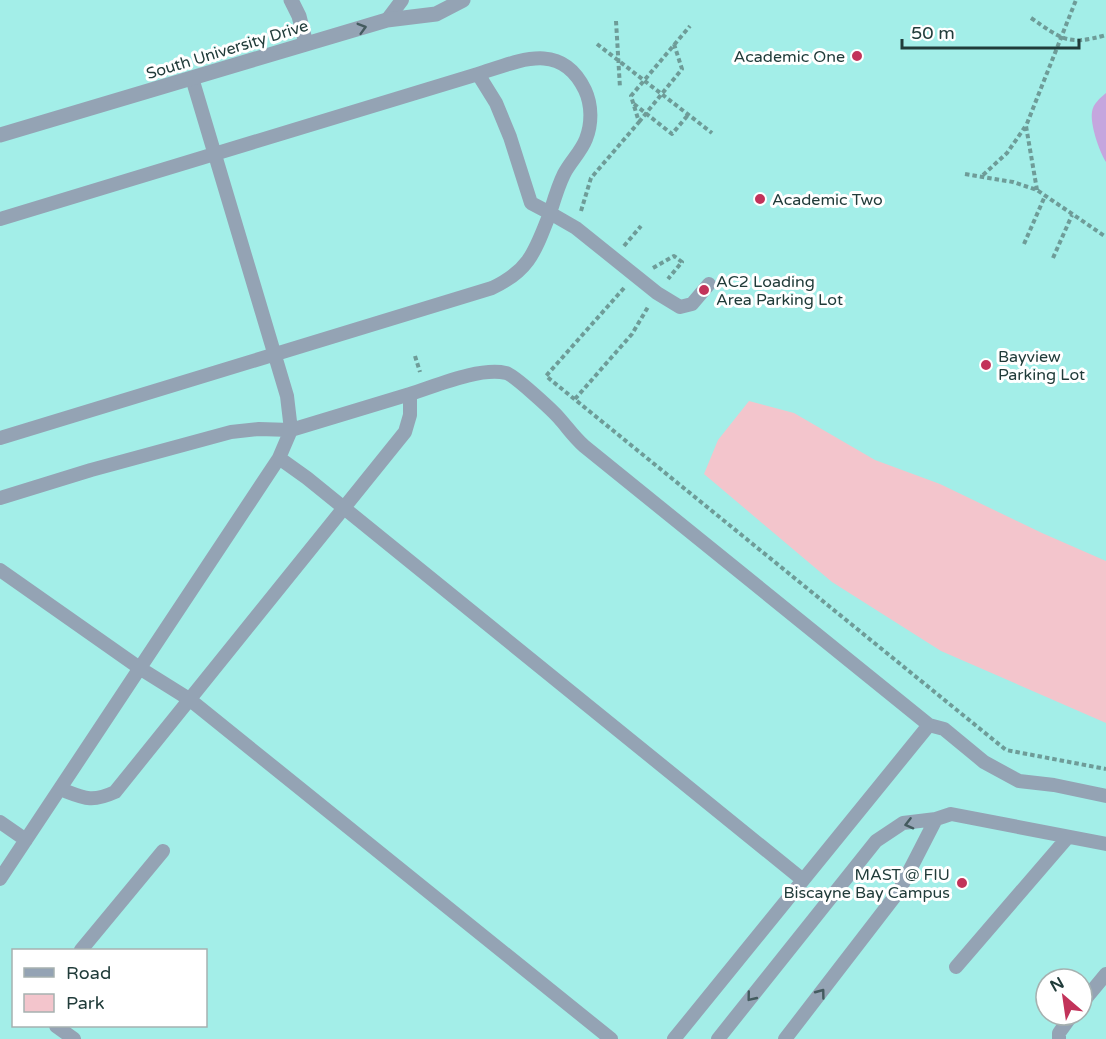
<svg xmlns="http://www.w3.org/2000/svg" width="1106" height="1039" viewBox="0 0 1106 1039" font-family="'Varela Round',sans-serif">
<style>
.built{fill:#a3eee8;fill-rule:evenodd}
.green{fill:#f3c5cc}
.water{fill:#c5a6de}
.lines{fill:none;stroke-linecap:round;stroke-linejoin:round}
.path{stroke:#6e9c98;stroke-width:4;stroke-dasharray:4.5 3;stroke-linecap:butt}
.lane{stroke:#94a3b4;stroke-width:14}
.street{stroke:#94a3b4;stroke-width:15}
.oneway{stroke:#445b5f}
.poi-dot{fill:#c2335a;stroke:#fff;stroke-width:2}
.labels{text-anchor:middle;stroke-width:6;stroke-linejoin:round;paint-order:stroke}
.street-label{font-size:16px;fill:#213c3a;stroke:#fff}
.poi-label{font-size:16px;fill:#213c3a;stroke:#fff;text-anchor:start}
</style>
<rect width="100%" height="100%" fill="#b9faf4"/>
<path class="built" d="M0,0H1106V1039H0ZM14,950H206V1026H14ZM1046,979H1082V1015H1046Z"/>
<path class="green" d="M749,401L794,413L875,460L940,484L1042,533L1106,561V723L941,651L832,582L704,474L718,440Z"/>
<path class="water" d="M1106,93V162C1099,151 1090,124 1092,112C1093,104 1100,98 1106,93Z"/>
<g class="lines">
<path class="path" d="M1031,18C1062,39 1067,46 1106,35
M616,21L620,88
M597,44L712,133
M634,104L672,134L688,115
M639,122L682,69L674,44
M965,174L1013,182L1037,190L1106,237
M983,175L1007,153L1025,127
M1037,190L1026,126L1076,0
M581,211L591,178L639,122L631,96L690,26
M1024,244L1045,196
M624,246L641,226
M1053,258L1072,215
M653,268L674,256L682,262L668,279
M624,288L546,376L1006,750L1106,769
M415,356L420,372
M575,399L632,334L648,307"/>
<path class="lane" d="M387,20L402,0
M478,74C519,61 561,40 585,90C592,105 592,124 586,139C581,152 570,162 564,174C558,186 554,200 550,213L576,228L657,293L680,307L692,304L709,284
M0,219L478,74L496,103L510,137L531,203L550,213C535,251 530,270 492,288L0,438
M279,458L307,478L803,880
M0,498L91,470L231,432L259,429L291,430L287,396L192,78
M0,570L141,669L189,699L611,1039
M929,725L944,729L984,762L1019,781L1054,785L1106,796
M60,789C84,798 91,803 115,792L405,432L410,415V394C436,386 479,367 506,373C514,375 552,410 559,418C568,428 573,436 584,446L929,725L674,1039
M936,819L951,814L1106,844
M0,822L26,840
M0,879L279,458L291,430L410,394
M81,950L163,851
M956,967L1068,837
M1082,1003L1106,974
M56,1026L74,1039
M718,1039L876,841L903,823L936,819L899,891L785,1039
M1059,1039V1033L1072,1015"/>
<path class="street" d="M291,0L299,16L306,44
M0,135L387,20L436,14L463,0"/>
</g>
<defs><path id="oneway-chevron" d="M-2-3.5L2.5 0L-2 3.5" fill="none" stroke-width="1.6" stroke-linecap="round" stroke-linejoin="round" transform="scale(1.5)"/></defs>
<g class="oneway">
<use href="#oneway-chevron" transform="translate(362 28) rotate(-16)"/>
<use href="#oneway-chevron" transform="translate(909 824) rotate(166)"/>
<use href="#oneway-chevron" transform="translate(821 993) rotate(-53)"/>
<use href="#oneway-chevron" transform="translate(751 997) rotate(129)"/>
</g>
<g class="poi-dot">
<circle cx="857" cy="56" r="6"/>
<circle cx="760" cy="199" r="6"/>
<circle cx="704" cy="290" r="6"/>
<circle cx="986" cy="365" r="6"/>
<circle cx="962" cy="883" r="6"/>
</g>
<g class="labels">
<g class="street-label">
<text transform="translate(227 49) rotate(-17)" y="6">South University Drive</text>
</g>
<g class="poi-label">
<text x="845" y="62" text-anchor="end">Academic One</text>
<text x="772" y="205">Academic Two</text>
<text x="716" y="287">AC2 Loading<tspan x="716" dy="18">Area Parking Lot</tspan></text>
<text x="998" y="362">Bayview<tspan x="998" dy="18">Parking Lot</tspan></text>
<text x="950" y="880" text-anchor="end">MAST @ FIU<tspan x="950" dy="18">Biscayne Bay Campus</tspan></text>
</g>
</g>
<rect x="12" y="949" width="195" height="78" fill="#ffffff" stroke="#a6b1b0" stroke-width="1.5"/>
<rect x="24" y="968" width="30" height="9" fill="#94a3b4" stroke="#a6b1b0" stroke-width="1.5"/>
<text x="66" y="979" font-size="18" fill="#213c3a">Road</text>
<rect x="24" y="994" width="30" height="18" fill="#f3c5cc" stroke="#a6b1b0" stroke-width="1.5"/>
<text x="66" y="1009" font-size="18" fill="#213c3a">Park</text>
<g transform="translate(1064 997) rotate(331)"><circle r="28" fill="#ffffff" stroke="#a6b1b0" stroke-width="1.5"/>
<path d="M0-4.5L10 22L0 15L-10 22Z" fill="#c2335a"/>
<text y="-9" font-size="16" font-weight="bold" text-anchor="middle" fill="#213c3a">N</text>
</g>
<path d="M902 39v9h177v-9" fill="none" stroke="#213c3a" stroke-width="3"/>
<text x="911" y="39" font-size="18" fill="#213c3a" stroke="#ffffff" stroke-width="4.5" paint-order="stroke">50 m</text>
</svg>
